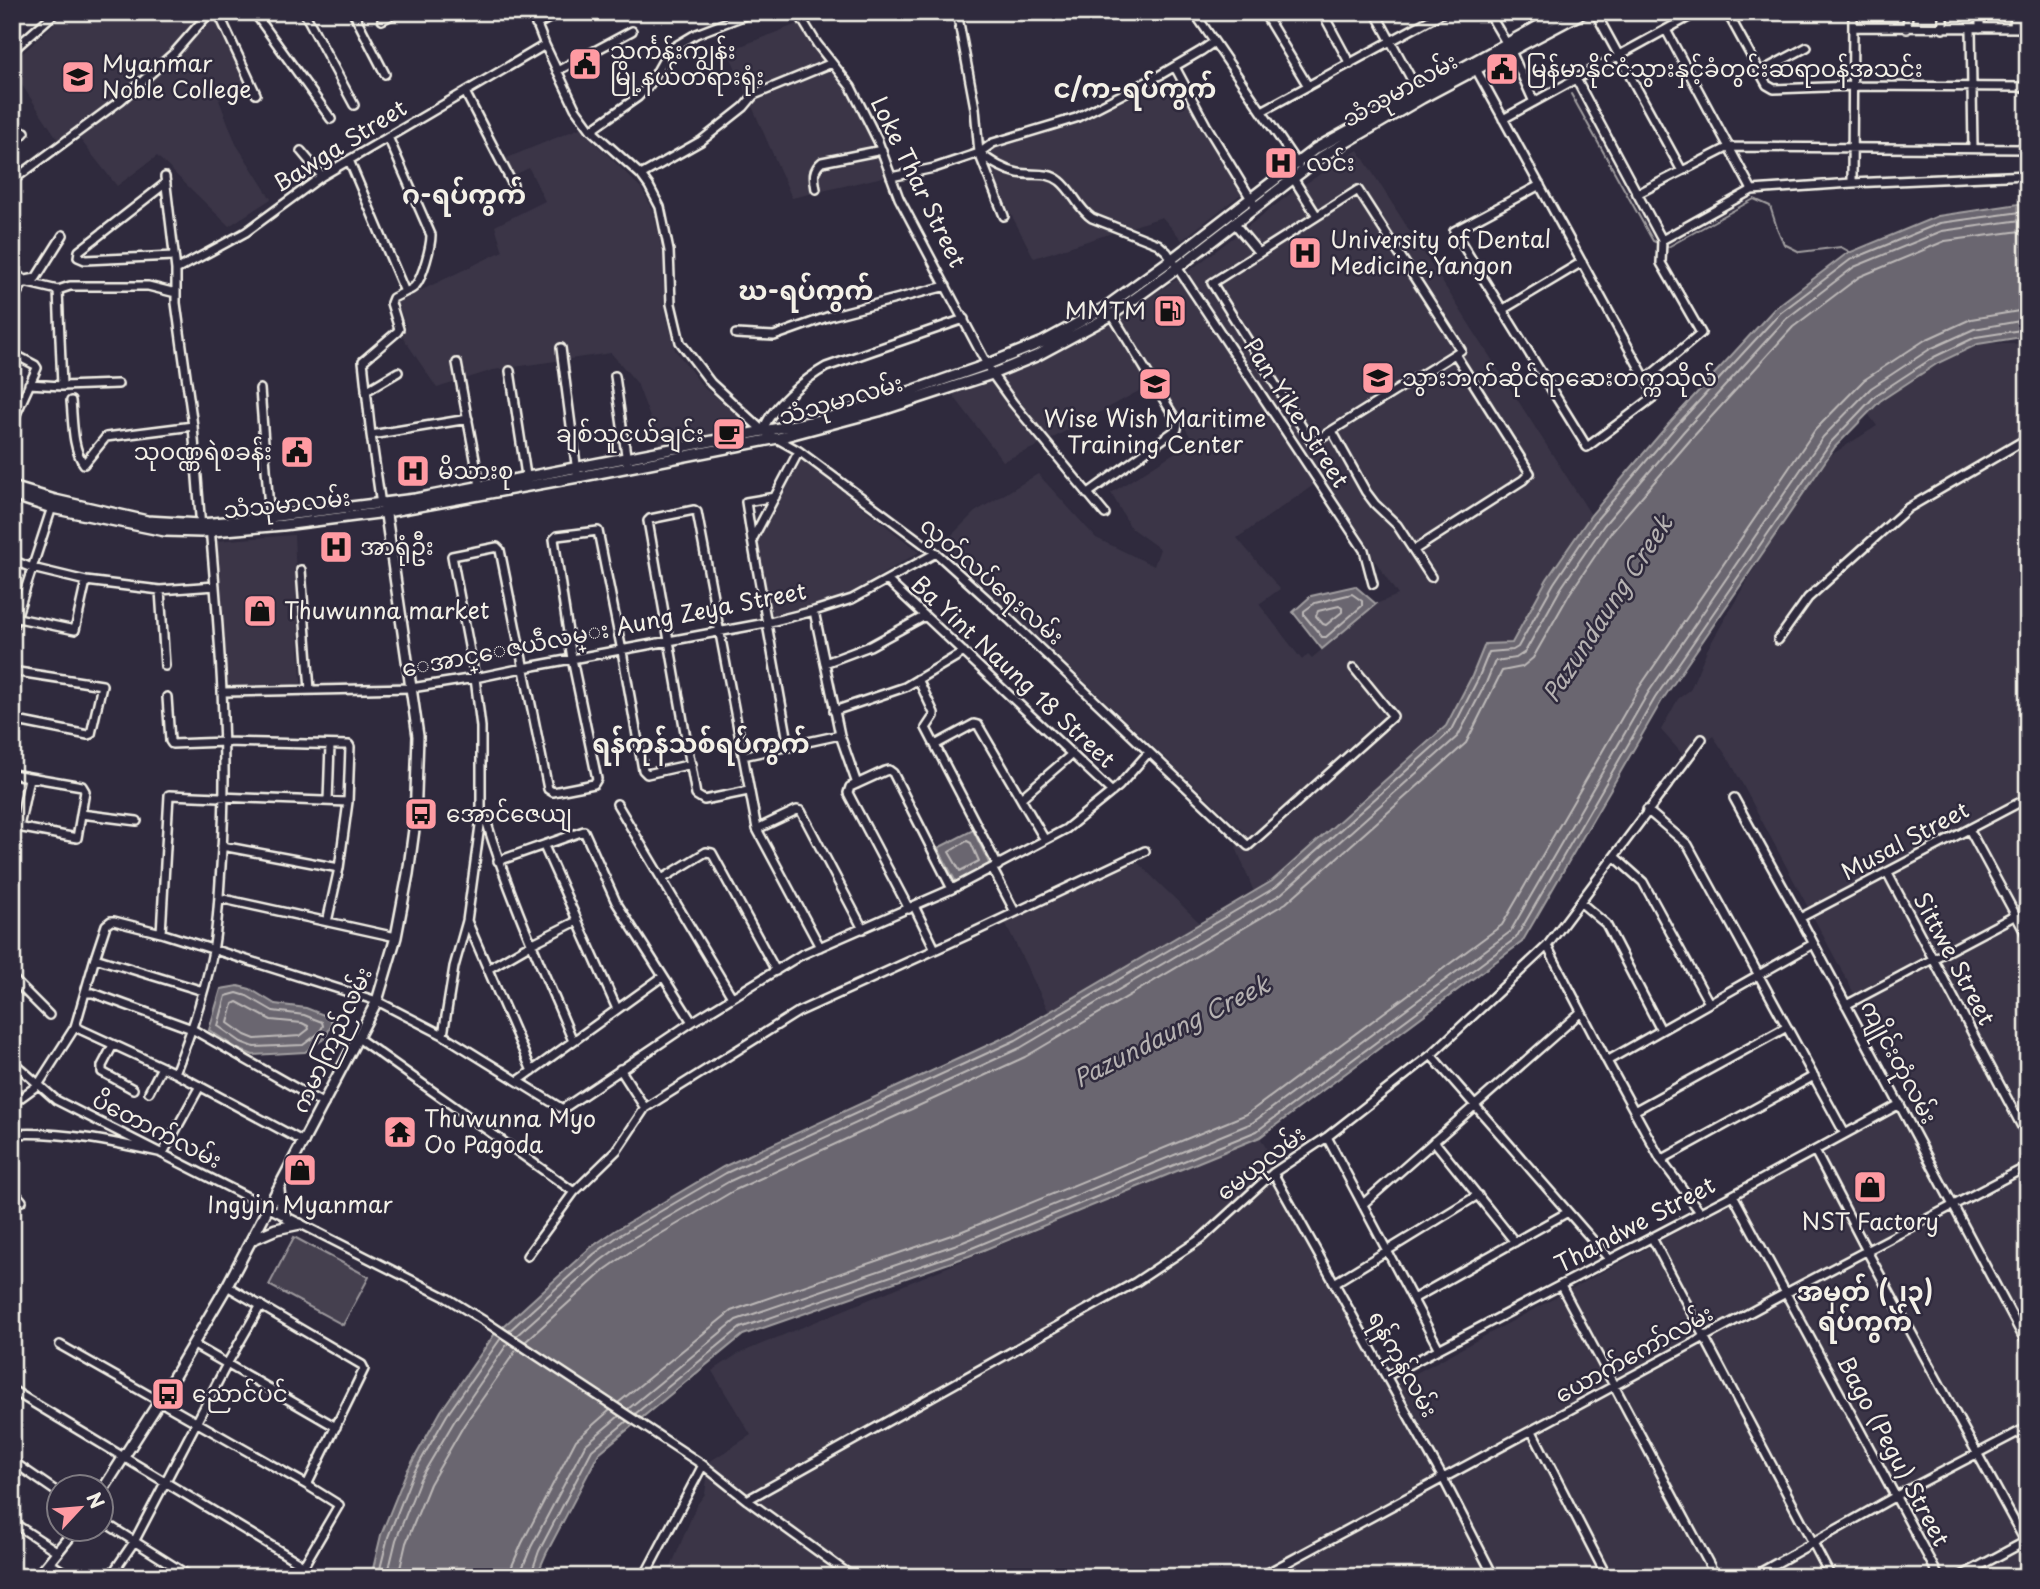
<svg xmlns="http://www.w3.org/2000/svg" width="2040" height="1589" viewBox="0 0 2040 1589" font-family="'Playpen Sans','Noto Sans Myanmar',sans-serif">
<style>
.built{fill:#3b3647;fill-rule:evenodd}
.green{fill:#454050;stroke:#9c989c;stroke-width:2}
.water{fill:#6a6670;stroke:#a19ea0;stroke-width:2}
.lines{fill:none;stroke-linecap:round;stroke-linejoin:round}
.shore{stroke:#bdb9b8;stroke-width:2}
.stream{stroke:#a19ea0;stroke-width:2}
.minor-casing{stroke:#f4f1e8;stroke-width:12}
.major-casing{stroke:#f4f1e8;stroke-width:14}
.minor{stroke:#2f2a3d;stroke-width:7}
.major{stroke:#2f2a3d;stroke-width:9}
.labels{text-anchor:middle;stroke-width:5;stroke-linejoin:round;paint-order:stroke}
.poi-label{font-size:23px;fill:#f4f1e8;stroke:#2f2a3d;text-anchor:start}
.street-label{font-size:23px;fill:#f4f1e8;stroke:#2f2a3d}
.water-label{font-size:24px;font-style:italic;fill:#b6b2b2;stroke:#2f2a3d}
.quarter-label{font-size:26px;font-weight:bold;fill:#f4f1e8;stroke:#2f2a3d}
</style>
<rect width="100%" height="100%" fill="#2f2a3d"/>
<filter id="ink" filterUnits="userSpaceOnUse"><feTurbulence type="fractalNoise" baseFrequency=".0143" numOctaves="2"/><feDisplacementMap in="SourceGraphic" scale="14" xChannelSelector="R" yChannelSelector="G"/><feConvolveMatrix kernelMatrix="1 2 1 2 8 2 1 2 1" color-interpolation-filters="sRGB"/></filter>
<g filter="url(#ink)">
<path class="built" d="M67,12H204L172,48L119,95L59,141L12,70V63Z
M216,14L249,85L219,100L236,144L271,199L229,226L157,156L117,186L79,138L125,103L176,56Z
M800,23L805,36L848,90L874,142L887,176L792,198L728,51Z
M1179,81L1241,194L1182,240L1162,217L1034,258L979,153Z
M580,128L641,188L653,210L663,254L664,305L675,350L704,388L753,426L660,444L637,383L611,353L493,370L437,388L402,336L406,326L397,302L503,251L495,226L545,201L529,168L510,177L502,160Z
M1358,150L1591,515L1547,579L1512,643L1485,644L1472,676L1446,726L1272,881L1254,892L1236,847L1246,834L941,546L975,512L1038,474L1096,538L1154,566L1160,549L1131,528L1111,493L1193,441L1157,381L1042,444L1003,461L953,395L1014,372L1118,317L1184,275L1294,191ZM1321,480L1398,595L1376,604L1312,658L1308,654L1302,660L1259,604L1280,589L1237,538Z
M1981,343L2028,344V1577H667L696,1506L705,1494L709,1462L751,1435L712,1371L738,1354L1260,1137L1396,1384L1913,1104L1730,761L1713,736L1685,757L1661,730L1678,699L1690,690L1707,650L1780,524L1831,455L1877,426L1864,408L1926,365Z
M799,457L919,552L849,594L813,608L770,618L757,542Z
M294,535L301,683L403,680L406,695L228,699L217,541Z
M1137,862L1200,923L1049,1012L1005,922Z"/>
<path class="green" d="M294,1237L369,1277L343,1325L269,1285Z"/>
<path class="water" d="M2019,204H2028V338L2022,337L1978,344L1938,363L1880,401L1835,447L1661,702L1522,942L1260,1137L969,1256L743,1335L599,1453L546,1554L536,1577H371L381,1535L406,1473L441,1411L494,1335L590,1248L616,1230L723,1167L1012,1034L1272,881L1446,726L1472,676L1485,644L1512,643L1547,579L1591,515L1672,420L1775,308L1846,254L1938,216Z
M1355,586L1376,604L1322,649L1293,612L1311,596Z
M973,830L990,865L956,882L938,848Z
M238,986L250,989L275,1004L306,1008L329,1017L331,1021V1026L325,1038L305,1052L253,1055L238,1049L209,1030L221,989Z"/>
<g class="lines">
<path class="shore" d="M1352,594L1362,601V606L1326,637H1322L1304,615V611L1315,603Z
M1339,606L1342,608V612L1326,625L1323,624L1316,616L1318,611Z
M967,841L971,843L979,861L960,871L949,852Z
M237,993L247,996L273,1011L304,1015L322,1022L323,1026L319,1033L303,1045L254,1047L241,1042L218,1026L226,996Z
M237,1002L271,1020L302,1023L308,1026L309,1029L300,1036L255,1039L245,1035L228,1023L233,1004Z
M509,1331L594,1254L620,1235L726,1173L1016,1040L1276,887L1452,730L1478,679L1489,652L1513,650L1518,647L1554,583L1597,519L1677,425L1780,313L1850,260L1940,223L2028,211
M516,1336L600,1261L624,1243L730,1181L1020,1048L1281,894L1458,736L1486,683L1495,661L1516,658L1525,652L1561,588L1604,525L1684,431L1786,319L1854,267L1942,231L2028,219
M525,1342L606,1269L630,1252L735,1190L1025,1057L1286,903L1466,743L1502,671L1522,667L1533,658L1570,593L1612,531L1692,438L1793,327L1859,277L1945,241L2028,230
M618,1403L731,1311L960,1232L1247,1114L1502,925L1639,688L1815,430L1864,380L1925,340L1971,319L2019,311H2028
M628,1409L736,1320L963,1242L1252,1123L1510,932L1648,693L1823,437L1871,388L1930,349L1974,329L2020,321L2028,322
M635,1414L740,1328L967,1250L1257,1131L1516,938L1655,698L1830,443L1876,395L1934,357L1976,337L2021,330L2028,331
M378,1577L388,1537L412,1476L447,1415L501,1338
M387,1577L396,1540L420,1479L455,1420L508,1343
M398,1577L406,1543L430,1484L464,1425L517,1349
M511,1577L512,1566L522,1543L576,1440L610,1410
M521,1577L522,1569L531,1547L585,1445L619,1416
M530,1577L539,1551L592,1450L627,1421"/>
<path class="stream" d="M1571,94L1653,241L1658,243
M1666,247H1668L1754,199L1770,206L1777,228L1784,244L1800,252L1841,247L1850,252"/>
<defs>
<path id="minor" d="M218,12L256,94
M254,12L331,119
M304,12L354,105
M353,12L385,74
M532,12L545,45L575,108L591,130L641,175L649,186L660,207L669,251L671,304L680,342L711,383L763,431L799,451L936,553L1009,619L1248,846L1393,716L1354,668
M801,12L803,21L817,44L851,87L878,141L899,198L992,374L1013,403L1105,514
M957,12L975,108L979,153L1004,216
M1194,12L1298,165
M1322,12L1350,64
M1375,12L1420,95
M1488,12L1511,51L1534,102
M1595,12L1682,171
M1727,12L1767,85L1774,89L1853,86L2028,87
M1267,18L1308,86
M382,20L398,12
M1731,20L1746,12
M536,25L561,12
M1853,27L2028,28
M1971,28L1973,148
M1980,28V12
M2014,28L2015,12
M1907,29L1908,12
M1943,29V12
M1666,30L1752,190
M12,51L56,12
M1175,67L1206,125L1256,207
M1476,69C1536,178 1595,287 1655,396L1587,447L1454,231L1540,185
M557,71L632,31
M1760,72L1807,47
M1576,79L1662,240L1661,263L1701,333L1646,379
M465,92L513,185
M1262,111L1444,12
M1503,119L1698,12
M591,130L638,97L650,84L669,50L696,34L754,12
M388,137L431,235C431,246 423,277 415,286C413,289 409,290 405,292
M12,146L25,132
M301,151L322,176
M979,153C992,162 1003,170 1018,173C1033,176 1048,171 1060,181C1073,191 1078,209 1092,218L1158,244L1167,252L1364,550L1373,584
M349,160L405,292L393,298L391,303L399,329L397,332L363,361L371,435L381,505
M641,175L701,141L744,107L754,95L832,63
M165,177L176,270
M891,177L934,168L979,153L993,143L1076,118L1160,75L1201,51L1214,42
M1293,178L1317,216
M12,181L121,100L175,52L210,12
M166,183L79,251L78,257L85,260L174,256
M1852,183L1853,12
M816,189C814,178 812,170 822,162L882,150
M1358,190L1461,350L1312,443L1212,283Z
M1637,194L1729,147L2028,149
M1234,223L1259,253
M1662,240L1752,190L1852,183L2028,175
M12,272L25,280L24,282L58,290L70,286H148L176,293
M26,280L36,278L63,235
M58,290L62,386
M12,301L24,282
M1502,310L1582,262
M736,334L774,336L830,316L946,286
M561,348L577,472
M12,353L35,365L37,368L12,423
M457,363L481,491
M510,371L527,482
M615,376L627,462
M29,384L62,386L118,384
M260,389L270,522
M366,391L398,372
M71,401C73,420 72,449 84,464L106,437L193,426
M763,431C769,409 806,378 826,367L964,319
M1332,431L1366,492L1375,504L1397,525L1431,577
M371,435L468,419
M1087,494L1177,429L1178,423L1111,313
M201,529L193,426L176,303V270L246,232L322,176L545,45
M752,540L746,502L775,497
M1414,550L1523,480L1530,473L1455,354
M12,560L32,568L86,581L160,590L215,586
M301,570L310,690
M888,581L1112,792
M160,590L165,666
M814,611L840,735L857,784
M13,617L75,630L86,581
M12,630L53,504
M1778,640L1808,598L1908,508L2028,438
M825,663L870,646L925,616
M12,671L102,685L91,734L88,735L12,720
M918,679L934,713V716L926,728L998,866
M224,692L411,688L475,678L523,668L766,623L814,611L852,599L936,553
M167,697L170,741L172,744L225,742L349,745L350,747L348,802L339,868L327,922
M834,711L905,687L964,652
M935,745L974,724L978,725L1045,840
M789,747L752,540L799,451
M743,756L840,735
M12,774L82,786L85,791L77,838L12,826
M748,791L704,800L696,795L648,521L650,519L694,510L697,512L757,829L820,947
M1021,798L1072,754
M1734,798L1800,918L2028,1346
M328,801L330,745
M617,804L732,997
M1647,810L1688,845L1845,1134
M81,814L137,821
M481,818L486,820C509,896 542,968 573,1041
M19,827L29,778
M757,829L797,810L801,811L863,929
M1969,829L2028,938
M222,846L339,868
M544,846L617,1009
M1615,857L1643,882L1709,1003
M498,861L584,831L616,902L692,1022
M992,868L1015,912
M1887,872L2028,1138
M662,879L706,852L712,853L776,971
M219,898L396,937
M1580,902L1606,924L1661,1030
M914,906L935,949
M909,909L848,793L850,787L885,771L889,770L893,773L952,889
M1800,918L2028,798
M467,921L532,1071
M161,933L169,795L348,802
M1547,946L1607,1061L1661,1160L1700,1212
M95,958L106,925L111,921H114L161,933L377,1001L443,1035L561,1108H564L692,1022L801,955L952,889L1066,829L1119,786L1149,752
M488,969L531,944L577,921
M12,978L49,1015
M86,993H93L192,1029L324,1104
M1846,1005L2016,915
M75,1027L175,1073L304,1142
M443,1035L454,967L467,921L481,818V727L475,678L452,556L497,547L500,550L548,789L553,792L594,784L597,779L572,659L554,539L557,536L598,531L622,651L643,770L647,774L692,764
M358,1038L574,1192
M113,1045L102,1066V1072L133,1089
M1431,1055L1610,1260
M12,1061L56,1100L447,1298L486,1322L703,1465L747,1500L853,1577
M1607,1061L1813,944
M620,1069L645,1108
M175,1073C191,1033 205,993 213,951C218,924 219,894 221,866C229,751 220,642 210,527
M518,1081L662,977
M149,1092L162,1067
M12,1104L38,1085L75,1027L95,958L203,991
M1634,1111L1787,1027
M12,1134C63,1131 113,1142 163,1153L200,1086
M1327,1137L1439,1349
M1434,1141L1515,1242
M1815,1151L1867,1251L2025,1541
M1661,1160L1814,1076
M1273,1173L1443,1478L1494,1577
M12,1189L22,1201
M1733,1195L1939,1577
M1363,1204L1581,1012
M1652,1238L1831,1577
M527,1256L574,1192L617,1150L645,1108L798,1012L974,932L1145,851
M1336,1282L1478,1195
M227,1286L362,1365L364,1369L307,1485
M1561,1286L1716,1577
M1413,1299L1568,1212
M60,1345L307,1485L339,1505L297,1577
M194,1345L336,1427
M1387,1376L1733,1195L1900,1104
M12,1390L303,1565
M1532,1431L1607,1577
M12,1461L60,1494
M747,1500L1136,1282L1202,1238L1273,1173L1327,1137L1431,1055L1547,946L1702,739
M102,1521L191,1577
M12,1522L58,1552
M49,1563L72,1577
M110,1577L134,1542L227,1364L261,1305
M644,1577L703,1465
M1260,1577L1786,1293L2028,1166
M1752,1577L1896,1496L2028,1427
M1959,1577L2028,1540"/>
<path id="major" d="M12,487L55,500L147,521L200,524L238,521L415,499L820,420L877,403L986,365L1043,342L1067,329L1106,307L1172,259L1315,149L1564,12
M12,495L52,508L165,531L201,532L283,525L386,512L578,477L778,438L879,411L992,374L1036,356L1112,315L1177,268L1321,157L1422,98L1584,12
M279,1190L281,1206L287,1218
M253,1239L276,1229L300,1224
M102,1491L159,1402L227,1286L377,1001L396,937L408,874L415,822L418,736L385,508
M37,1577L75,1530"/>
</defs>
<use href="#minor" class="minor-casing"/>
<use href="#major" class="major-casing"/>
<use href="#minor" class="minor"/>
<use href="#major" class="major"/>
</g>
</g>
<defs>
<symbol id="civic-square" viewBox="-11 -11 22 22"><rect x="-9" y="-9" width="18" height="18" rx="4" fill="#ff9aa2" stroke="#2f2a3d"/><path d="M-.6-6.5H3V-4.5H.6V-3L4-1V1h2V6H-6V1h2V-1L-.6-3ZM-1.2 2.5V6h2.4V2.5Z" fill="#111"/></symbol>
<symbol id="school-square" viewBox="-11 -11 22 22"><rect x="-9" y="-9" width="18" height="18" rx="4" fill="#ff9aa2" stroke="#2f2a3d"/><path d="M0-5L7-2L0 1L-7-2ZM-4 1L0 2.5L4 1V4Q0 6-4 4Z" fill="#111"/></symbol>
<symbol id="hospital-square" viewBox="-11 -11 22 22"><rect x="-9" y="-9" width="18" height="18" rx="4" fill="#ff9aa2" stroke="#2f2a3d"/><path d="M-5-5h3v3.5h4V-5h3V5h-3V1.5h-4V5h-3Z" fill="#111"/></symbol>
<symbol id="fuel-square" viewBox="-11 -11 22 22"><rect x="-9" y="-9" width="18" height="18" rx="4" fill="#ff9aa2" stroke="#2f2a3d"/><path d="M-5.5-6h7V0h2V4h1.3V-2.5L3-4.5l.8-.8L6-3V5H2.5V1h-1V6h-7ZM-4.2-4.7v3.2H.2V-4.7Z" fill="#111"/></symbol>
<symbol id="university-square" viewBox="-11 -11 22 22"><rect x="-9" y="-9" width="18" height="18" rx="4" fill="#ff9aa2" stroke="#2f2a3d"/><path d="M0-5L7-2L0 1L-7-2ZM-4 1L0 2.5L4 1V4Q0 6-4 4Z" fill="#111"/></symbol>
<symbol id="cafe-square" viewBox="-11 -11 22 22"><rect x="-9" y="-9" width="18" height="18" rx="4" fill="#ff9aa2" stroke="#2f2a3d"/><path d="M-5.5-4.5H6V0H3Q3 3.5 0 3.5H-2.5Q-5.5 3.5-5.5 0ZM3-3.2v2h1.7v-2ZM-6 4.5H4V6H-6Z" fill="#111"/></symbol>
<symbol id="shop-square" viewBox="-11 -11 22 22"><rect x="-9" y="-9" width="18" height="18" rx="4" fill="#ff9aa2" stroke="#2f2a3d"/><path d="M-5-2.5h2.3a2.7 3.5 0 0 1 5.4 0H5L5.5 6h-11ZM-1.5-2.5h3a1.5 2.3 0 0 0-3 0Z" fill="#111"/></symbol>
<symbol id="bus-square" viewBox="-11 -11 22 22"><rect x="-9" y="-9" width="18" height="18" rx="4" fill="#ff9aa2" stroke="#2f2a3d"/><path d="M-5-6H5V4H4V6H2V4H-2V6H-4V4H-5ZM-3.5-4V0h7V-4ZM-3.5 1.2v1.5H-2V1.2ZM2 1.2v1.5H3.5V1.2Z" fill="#111"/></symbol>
<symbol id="temple-square" viewBox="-11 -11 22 22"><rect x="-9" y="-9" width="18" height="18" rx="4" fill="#ff9aa2" stroke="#2f2a3d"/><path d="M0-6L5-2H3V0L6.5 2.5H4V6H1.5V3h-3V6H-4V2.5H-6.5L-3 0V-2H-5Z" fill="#111"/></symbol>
</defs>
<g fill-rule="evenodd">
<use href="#civic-square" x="566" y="45" width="38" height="38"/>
<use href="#civic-square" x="1483" y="50" width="38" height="38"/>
<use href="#school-square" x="59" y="58" width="38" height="38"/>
<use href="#hospital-square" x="1262" y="144" width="38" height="38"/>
<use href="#hospital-square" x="1286" y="234" width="38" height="38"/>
<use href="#fuel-square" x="1151" y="292" width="38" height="38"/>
<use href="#university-square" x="1359" y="359" width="38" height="38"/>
<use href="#school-square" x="1136" y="365" width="38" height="38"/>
<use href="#cafe-square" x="710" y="415" width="38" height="38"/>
<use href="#civic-square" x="278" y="433" width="38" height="38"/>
<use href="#hospital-square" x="394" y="452" width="38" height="38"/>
<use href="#hospital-square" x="317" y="528" width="38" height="38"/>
<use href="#shop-square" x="241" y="592" width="38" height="38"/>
<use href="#bus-square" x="402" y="795" width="38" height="38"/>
<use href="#temple-square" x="381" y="1113" width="38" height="38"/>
<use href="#shop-square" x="281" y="1151" width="38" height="38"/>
<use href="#shop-square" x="1851" y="1168" width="38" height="38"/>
<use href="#bus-square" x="149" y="1375" width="38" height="38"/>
</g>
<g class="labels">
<g class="poi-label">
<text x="610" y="59">သင်္ကန်းကျွန်း<tspan x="610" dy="26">မြို့နယ်တရားရုံး</tspan></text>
<text x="102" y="72">Myanmar<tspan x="102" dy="26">Noble College</tspan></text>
<text x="1526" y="77">မြန်မာနိုင်ငံသွားနှင့်ခံတွင်းဆရာဝန်အသင်း</text>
<text x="1306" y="171">လင်း</text>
<text x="1330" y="248">University of Dental<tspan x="1330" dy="26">Medicine,Yangon</tspan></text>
<text x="1146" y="319" text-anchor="end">MMTM</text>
<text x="1402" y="386">သွားဘက်‌ဆိုင်ရာဆေးတက္ကသိုလ်</text>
<text x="1155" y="427" text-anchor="middle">Wise Wish Maritime<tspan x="1155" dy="26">Training Center</tspan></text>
<text x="704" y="442" text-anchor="end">ချစ်သူငယ်ချင်း</text>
<text x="272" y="460" text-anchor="end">သုဝဏ္ဏရဲစခန်း</text>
<text x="438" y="479">မိသားစု</text>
<text x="360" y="555">အာရုံဦး</text>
<text x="284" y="619">Thuwunna market</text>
<text x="446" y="822">အောင်ဇေယျ</text>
<text x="424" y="1127">Thuwunna Myo<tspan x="424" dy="26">Oo Pagoda</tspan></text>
<text x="300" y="1213" text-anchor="middle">Ingyin Myanmar</text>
<text x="1870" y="1230" text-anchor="middle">NST Factory</text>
<text x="192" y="1402">ညောင်ပင်</text>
</g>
<g class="street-label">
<text transform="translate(1400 90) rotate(-29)" y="8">သံသုမာလမ်း</text>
<text transform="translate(340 146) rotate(-32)" y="8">Bawga Street</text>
<text transform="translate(918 182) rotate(64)" y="8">Loke Thar Street</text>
<text transform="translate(841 400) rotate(-16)" y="8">သံသုမာလမ်း</text>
<text transform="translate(1296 413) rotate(57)" y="8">Pan Yike Street</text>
<text transform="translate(287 504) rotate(-6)" y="8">သံသုမာလမ်း</text>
<text transform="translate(992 581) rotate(41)" y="8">လွတ်လပ်ရေးလမ်း</text>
<text transform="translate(604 630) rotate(-11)" y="8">ေအာင္ေဇယဵလမ္း Aung Zeya Street</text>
<text transform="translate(1013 672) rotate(43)" y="8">Ba Yint Naung 18 Street</text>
<text transform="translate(1905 841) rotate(-28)" y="8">Musal Street</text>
<text transform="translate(1954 959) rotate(62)" y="8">Sittwe Street</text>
<text transform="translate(332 1040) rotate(-65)" y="8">ကမာကြည်လမ်း</text>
<text transform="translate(1899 1062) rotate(62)" y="8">ကျိုင်းတုံလမ်း</text>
<text transform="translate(157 1130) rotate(27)" y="8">ပိတောက်လမ်း</text>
<text transform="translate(1261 1163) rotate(-38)" y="8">မေယုလမ်း</text>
<text transform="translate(1635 1225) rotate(-28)" y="8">Thandwe Street</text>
<text transform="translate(1634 1354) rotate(-29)" y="8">ယောက်ကော်လမ်း</text>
<text transform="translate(1403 1364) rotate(61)" y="8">ရန်ကုန်လမ်း</text>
<text transform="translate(1893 1451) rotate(62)" y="8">Bago (Pegu) Street</text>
</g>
<g class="water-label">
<text transform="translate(1608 609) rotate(-57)" y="8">Pazundaung Creek</text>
<text transform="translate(1172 1032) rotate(-27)" y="8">Pazundaung Creek</text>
</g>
<g class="quarter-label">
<text x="1135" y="98">င/က-ရပ်ကွက်</text>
<text x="464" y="204">ဂ-ရပ်ကွက်</text>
<text x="806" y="300">ဃ-ရပ်ကွက်</text>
<text x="701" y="753">ရန်ကုန်သစ်ရပ်ကွက်</text>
<text x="1865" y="1301">အမှတ် (၂၃)<tspan x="1865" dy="30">ရပ်ကွက်</tspan></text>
</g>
</g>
<rect width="2040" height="1589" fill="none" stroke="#2f2a3d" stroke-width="42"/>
<rect x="21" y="21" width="1998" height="1547" fill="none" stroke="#f4f1e8" stroke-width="2.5" filter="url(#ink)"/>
<g transform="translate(80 1508) rotate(64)"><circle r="33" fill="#2f2a3d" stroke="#7e7a81" stroke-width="2"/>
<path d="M0-5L12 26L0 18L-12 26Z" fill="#ff9aa2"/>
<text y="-10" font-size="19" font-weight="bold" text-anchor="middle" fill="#f4f1e8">N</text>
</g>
</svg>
